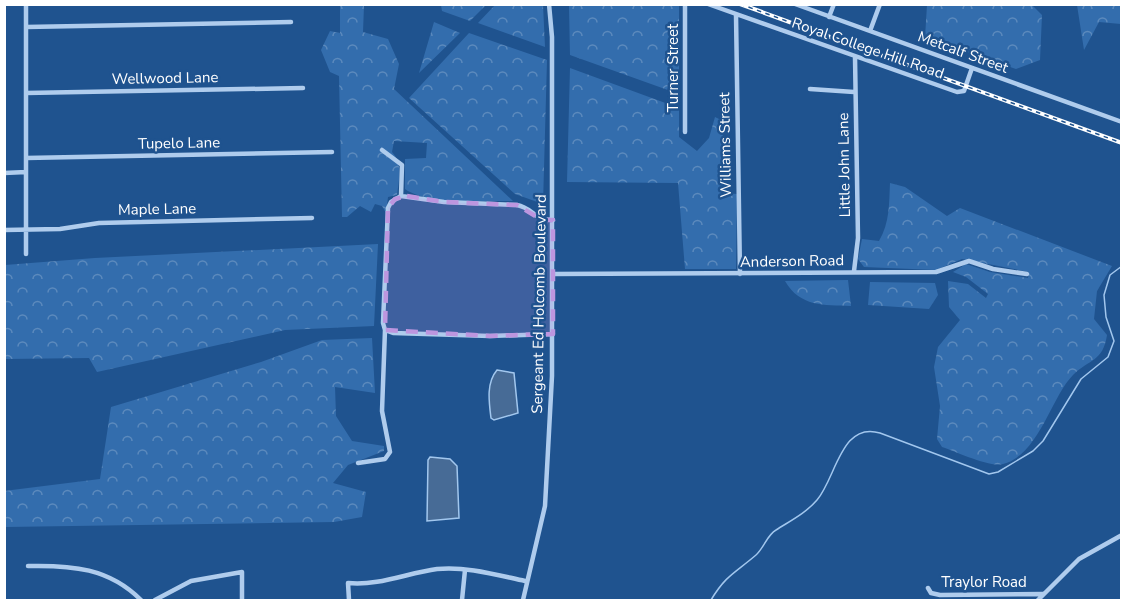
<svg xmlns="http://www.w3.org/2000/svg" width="1126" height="605" viewBox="0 0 1126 605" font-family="'Nunito Sans',sans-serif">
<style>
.forest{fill:url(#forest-crowns)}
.water{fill:#476b96;stroke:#a2c7ee;stroke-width:1.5}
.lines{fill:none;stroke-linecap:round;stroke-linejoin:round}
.stream{stroke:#a2c7ee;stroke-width:1.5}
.minor{stroke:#afcced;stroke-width:4.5}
.rail-casing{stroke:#fff;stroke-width:4}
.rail{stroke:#1f538f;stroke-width:1.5;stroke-dasharray:4.5;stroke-linecap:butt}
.marked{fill:#bd96df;fill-opacity:0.2;stroke:#bd96df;stroke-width:4.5;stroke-dasharray:12 8;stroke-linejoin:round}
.labels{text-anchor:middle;stroke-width:5;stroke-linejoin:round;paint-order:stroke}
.street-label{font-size:15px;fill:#fff;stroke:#1f538f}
</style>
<defs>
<pattern id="forest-crowns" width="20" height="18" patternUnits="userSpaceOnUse" patternTransform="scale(1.5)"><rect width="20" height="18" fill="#336dad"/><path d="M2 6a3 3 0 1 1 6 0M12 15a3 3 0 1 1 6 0" fill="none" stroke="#5c8abd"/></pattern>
</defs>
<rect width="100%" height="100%" fill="#1f538f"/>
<path class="forest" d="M340,5H364L363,32L388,39L399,64L394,89L513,201C484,200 429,206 405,189V159L426,158L427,143L394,141L392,152C403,164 399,180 397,195L388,197L386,213L382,206L375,204L371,212L360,206L347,217H342L339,76L330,72L321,50L330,31L340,33Z
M441,5V4L486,5L470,21L442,11Z
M495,5H543L545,47L478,23Z
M569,5H679V94L570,55Z
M927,5H1032L1042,15L1040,60L1016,69L925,38Z
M1077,5H1121V24L1099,22L1084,50Z
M434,22L460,33L419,73Z
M469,33L547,60L543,204L515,194L409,98Z
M570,68L679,108V137L697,151L709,138L715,117L725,122L722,141L725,193L737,194L736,269H685L678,183L567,182Z
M890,183L905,187L947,216L960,208L1112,266L1097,291L1094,319L1107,335C1103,362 1089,359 1073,375C1051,397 1039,455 1003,464C990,468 955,451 942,447L937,439L940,406L934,367L938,347L960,320L949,307L948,281L968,284L986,298L988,294L966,277L953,272L966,264L990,272L1028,278L1029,272L962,259L936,270L864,267L858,259L862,239L879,241C890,222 889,204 890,183Z
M378,244L374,326L285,330L97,372L89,358L5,359V265L95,258Z
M848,280L851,306C824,305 800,307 785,281Z
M870,282L935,283L938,295L929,309L868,305Z
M372,338L375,393L335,387L336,416L352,441L384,446V451L348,465L333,483L366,492L362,517L334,522L5,527L4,491L100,479L111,407L261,362L322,340Z"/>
<path class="water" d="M497,370L514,373L518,413L494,420L491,418C489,402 486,383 497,370Z
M430,457L450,459L457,466L459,518L427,521L428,460Z"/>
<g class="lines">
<path class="stream" d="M711,600C726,575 735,573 756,555C764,548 767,535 776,530C790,521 806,513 817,500C836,478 841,421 880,433L989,474L998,472L1033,451L1043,441L1081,379L1108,357L1114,341L1106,317L1104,295L1110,275L1122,266"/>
<path class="minor" d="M26,4V254
M708,4L957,92L964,91L972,68
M795,4L1122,122
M736,15L740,274
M829,17L834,4
M26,27L291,22
M870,31L880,4
M810,89L854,92
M26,93L303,88
M685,132V4
M382,150L402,165L401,196
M26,158L332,152
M4,173L26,172
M401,196L444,202L517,205C533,208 533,220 553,220
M4,230L60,229L99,223L312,218
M854,271L858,238L855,57
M553,274L936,272L969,261L993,269L1027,274
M385,330L393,333L490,336L553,334
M358,463L385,459L390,452L382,411L385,330L383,323L388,208L391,202L401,196
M28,566C72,565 109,568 141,600
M928,588L931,593L940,595L1043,594
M155,600L191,581L242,572V600
M349,600L348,583C379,586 407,573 437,569C466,566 497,575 525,581
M462,600L465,570
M523,600L545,506L552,376V37L549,4
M1038,600L1079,559L1122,535"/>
<defs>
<path id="rail" d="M740,4L1122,143"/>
</defs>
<use href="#rail" class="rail-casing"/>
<use href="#rail" class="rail"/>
</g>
<path class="marked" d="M407,196L444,202L517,205L542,220H553V334L490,336L385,330L388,208L395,199Z"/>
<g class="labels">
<g class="street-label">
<text transform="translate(868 48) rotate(19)" y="5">Royal College Hill Road</text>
<text transform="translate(963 52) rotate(20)" y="5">Metcalf Street</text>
<text transform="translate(673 68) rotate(-90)" y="5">Turner Street</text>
<text transform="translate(165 78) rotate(-1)" y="5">Wellwood Lane</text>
<text transform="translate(179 143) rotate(-1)" y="5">Tupelo Lane</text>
<text transform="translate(725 145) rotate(-91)" y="5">Williams Street</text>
<text transform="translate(844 165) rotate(-91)" y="5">Little John Lane</text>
<text transform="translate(157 209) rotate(-1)" y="5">Maple Lane</text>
<text transform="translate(792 261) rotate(-1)" y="5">Anderson Road</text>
<text transform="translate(539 304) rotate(-89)" y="5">Sergeant Ed Holcomb Boulevard</text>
<text x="984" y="587">Traylor Road</text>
</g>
</g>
<rect width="1126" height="605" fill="none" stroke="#ffffff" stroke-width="12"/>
</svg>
